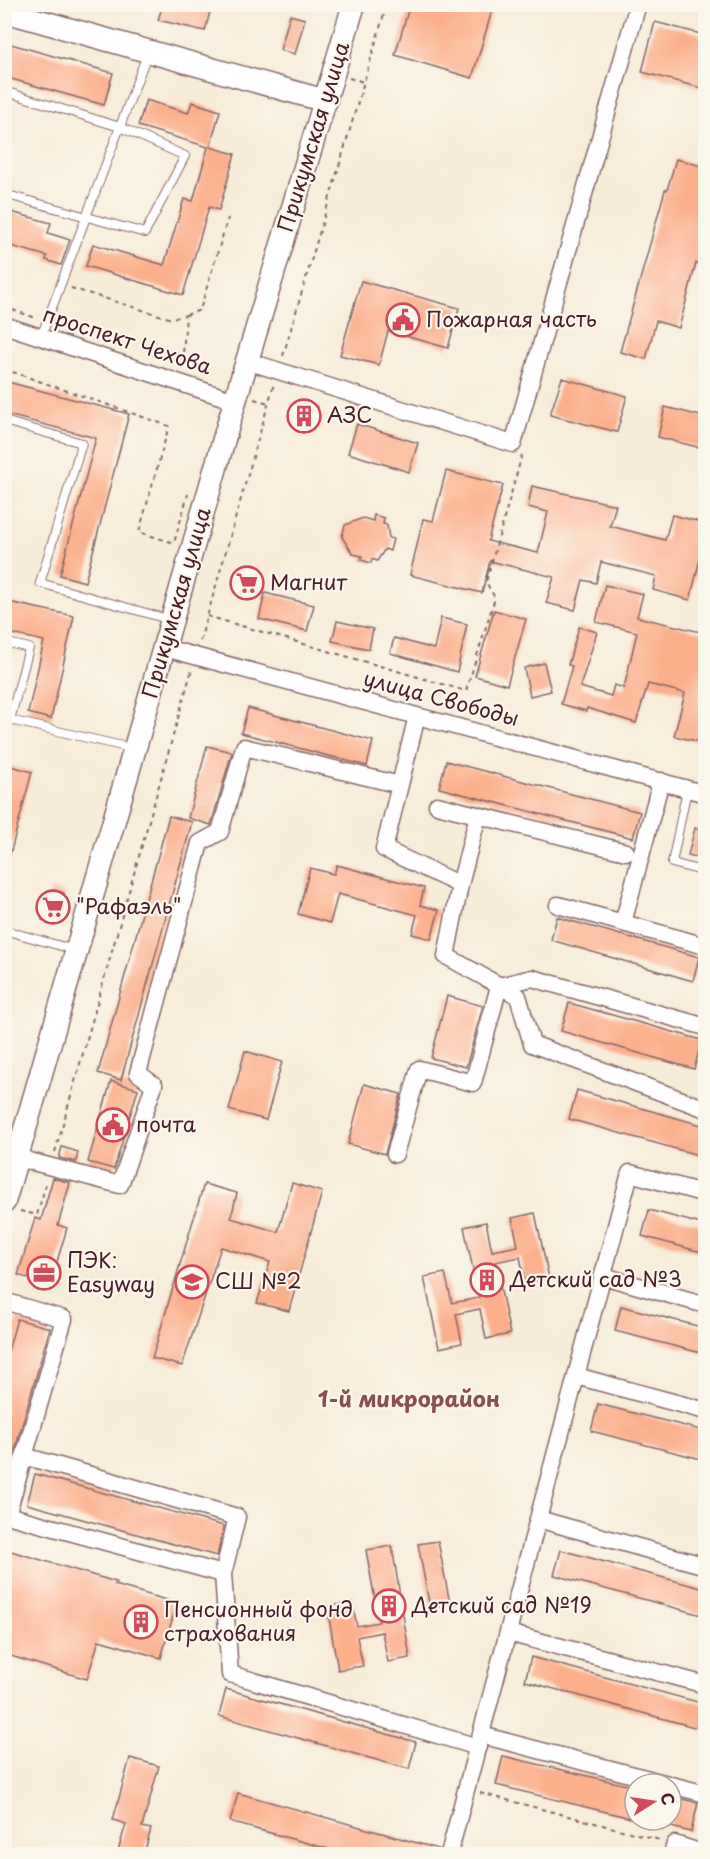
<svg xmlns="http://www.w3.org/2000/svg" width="710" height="1859" viewBox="0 0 710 1859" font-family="'Playpen Sans',sans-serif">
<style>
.building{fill:#fbaf8b}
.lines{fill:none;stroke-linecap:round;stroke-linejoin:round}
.lane-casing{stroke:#876768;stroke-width:10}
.street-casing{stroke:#876768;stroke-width:19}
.secondary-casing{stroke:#876768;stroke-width:25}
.path{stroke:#876768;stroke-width:2;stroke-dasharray:4.5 4.5;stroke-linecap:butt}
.lane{stroke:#fff;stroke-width:8}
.street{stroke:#fff;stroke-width:16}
.secondary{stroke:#fff;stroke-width:22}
.labels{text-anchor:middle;stroke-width:4.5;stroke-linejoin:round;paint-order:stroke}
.street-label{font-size:21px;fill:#4a1f2b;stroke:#fbf7ec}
.poi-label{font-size:21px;fill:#4a1f2b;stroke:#fbf7ec;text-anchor:start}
.neighbourhood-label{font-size:22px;font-weight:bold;fill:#88514d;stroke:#fbf7ec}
</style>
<rect width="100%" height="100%" fill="#fbf7ec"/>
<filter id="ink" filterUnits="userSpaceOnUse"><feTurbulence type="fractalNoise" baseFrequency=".0167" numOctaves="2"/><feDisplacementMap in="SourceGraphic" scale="12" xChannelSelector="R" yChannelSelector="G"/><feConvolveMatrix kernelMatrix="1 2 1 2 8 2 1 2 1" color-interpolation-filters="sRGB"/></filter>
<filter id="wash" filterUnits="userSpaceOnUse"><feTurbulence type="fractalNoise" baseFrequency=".008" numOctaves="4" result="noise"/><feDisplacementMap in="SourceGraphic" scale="24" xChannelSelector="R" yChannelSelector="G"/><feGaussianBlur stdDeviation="1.35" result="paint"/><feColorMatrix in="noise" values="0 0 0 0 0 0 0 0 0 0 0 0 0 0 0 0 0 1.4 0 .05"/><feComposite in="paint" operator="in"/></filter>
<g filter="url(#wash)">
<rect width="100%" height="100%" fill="#f7ecd8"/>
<g id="blocks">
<path class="building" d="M163,4H212L205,31L158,20Z
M410,4H494L472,78L395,55Z
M290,15L305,19L295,54L280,50Z
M655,22L701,34L700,38L705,39V89L642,72Z
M4,42L113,73L104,105L4,77Z
M146,100L188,113L192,102L220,111L210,147L235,154L219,210L209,207L183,295L86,266L93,244L164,265L184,199L193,201L208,147L138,126Z
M676,159L705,167V266L696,263L679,328L656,321L646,359L620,352L665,190H667Z
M4,210L51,223L48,233L70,240L61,265L46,260L47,256L4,244Z
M361,281L459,308L448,348L388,331L379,365L340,355Z
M562,378L627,396L617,432L550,415Z
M4,381L129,414L85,582L60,575L96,438L4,414Z
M296,402L318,407L313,429L291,424Z
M665,407L705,417V449L658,437Z
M357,424L418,443L409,472L348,453Z
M446,471L503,485L488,541L538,553L548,512L528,507L532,486L616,505L610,526L665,540L672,515L705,523V539L690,600L653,590L656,576L601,562L596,583L583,580L575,610L546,603L554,577L490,561L482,593L410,575L423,519L433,521Z
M374,515L384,518L383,524L387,525L389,538L393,539L390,551L385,549L377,561L372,559L371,563L361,560L362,556L353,554L342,537L345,525L363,518L373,521Z
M605,585L643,594L637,617L705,633V743L674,736L685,693L648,684L636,723L587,708L586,711L561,704L572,666L568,665L579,627L597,632L580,687L611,696L614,685L624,688L637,632L596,622Z
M265,593L314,605L307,631L259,619Z
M4,601L74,616L51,719L28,713L44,641L4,632Z
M494,610L526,619L507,685L475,676Z
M441,618L467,624L457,672L390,653L394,638L434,649Z
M337,621L373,629L369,649L332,641Z
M544,663L551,691L530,696L524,668Z
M248,708L373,741L367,766L241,733Z
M207,746L232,752L211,825L188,818Z
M446,761L640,812L633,838L439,788Z
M4,764L32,772L8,862H4Z
M169,816L192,822L121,1080L98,1073Z
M695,828L705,831V859L688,855Z
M337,865L424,888L420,905L439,910L431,939L412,934L417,915L338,894L330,923L298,914L310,868L334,874Z
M51,890L64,893L55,924L42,920Z
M557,917L699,957L693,981L551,940Z
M447,996L483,1006L466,1067L431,1058Z
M569,1003L702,1040L694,1069L561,1031Z
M245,1051L282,1062L266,1120L229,1110Z
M111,1081L138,1089L114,1169L88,1162Z
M364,1084L401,1094L385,1154L348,1144Z
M577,1090L705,1126V1157L569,1119Z
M62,1147L78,1152L76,1162L59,1158Z
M53,1178L70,1183L58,1225L67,1228L50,1285L18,1275L35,1218L41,1220Z
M292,1183L322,1192L289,1311L257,1303L270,1262L221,1247L182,1366L152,1358L204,1184L237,1193L231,1218L278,1232Z
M649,1210L705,1225V1253L642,1236Z
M535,1213L549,1278L525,1283L520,1257L495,1262L510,1334L486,1339L480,1309L456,1314L462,1343L439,1348L424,1277L445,1273L452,1303L479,1298L464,1227L486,1222L492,1251L518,1246L512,1218Z
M621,1306L705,1328V1354L615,1331Z
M17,1319L50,1328L6,1481L4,1365Z
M598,1404L705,1431V1460L591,1431Z
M35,1474L224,1526L217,1556L27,1504Z
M438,1541L450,1604L430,1608L418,1544Z
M392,1546L410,1658L388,1662L382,1632L357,1637L363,1666L338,1670L327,1607L352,1602L357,1626L379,1622L366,1550Z
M4,1549L116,1582L115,1585L177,1603L161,1658L99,1640L87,1679L4,1654Z
M561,1550L705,1589V1616L554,1575Z
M531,1657L705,1704V1730L525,1681Z
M226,1689L416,1742L409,1769L219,1716Z
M503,1756L635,1787V1819L496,1785Z
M130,1758L159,1766L142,1827L151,1829L144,1854H117L126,1824L113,1820Z
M238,1793L439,1849V1854H347L230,1822Z
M671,1796L698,1803L691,1832L671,1827Z"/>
</g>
</g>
<g filter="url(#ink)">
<use href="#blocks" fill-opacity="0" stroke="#876768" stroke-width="1.5"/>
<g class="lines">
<defs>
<path id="lane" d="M4,91L120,127L185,156L145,233L4,194
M41,337L148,52
M4,421L82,443L40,583L171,620
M4,642L29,648L10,720L135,749
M687,789L672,863L706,872
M4,930L75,950"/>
<path id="street" d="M4,325L235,401
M247,361L513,444L638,4
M165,648L706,794
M417,716L384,849L460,885L446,956L518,996L532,1044L706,1109
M661,781L623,923L698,944
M437,805L626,852
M460,885L478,815
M558,905L623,923
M395,1154L419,1069L473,1083L499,986L532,978L706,1027
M18,1158L120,1185L154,1085L138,1073L200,843L220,832L244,747L400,785
M603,1276L706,1305
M4,1301L64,1319L7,1515L4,1514
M576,1376L706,1411
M24,1456L237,1517L223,1574
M7,1515L223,1574L230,1674L478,1747
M538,1519L706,1566
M508,1633L706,1685
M481,1735L668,1784
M671,1785L706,1794
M449,1854L630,1173L706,1194
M672,1854L675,1844L706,1854"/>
<path id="secondary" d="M4,11L326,101
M4,1202L235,401L354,4"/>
</defs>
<use href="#lane" class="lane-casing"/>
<use href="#street" class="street-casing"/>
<use href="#secondary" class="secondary-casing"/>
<path class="path" d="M349,78L364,82
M71,288L172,319L186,315L182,368
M4,307L36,318
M186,315L200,310L228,218
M283,356L387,4
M4,369L169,426L139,532L174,543L188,494
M254,399L269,403
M207,616L466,691L495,598L486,582L522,455
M200,641L274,384
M55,1152L192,669
M20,1211L37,1215L47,1180
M480,1793L660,1840"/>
<use href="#lane" class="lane"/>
<use href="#street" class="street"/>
<use href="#secondary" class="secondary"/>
</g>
</g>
<defs>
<symbol id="civic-ring" viewBox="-11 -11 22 22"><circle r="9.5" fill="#fbf7ec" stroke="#d1495b" stroke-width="1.5"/><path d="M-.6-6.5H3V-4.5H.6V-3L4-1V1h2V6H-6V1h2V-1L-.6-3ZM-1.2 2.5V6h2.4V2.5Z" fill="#d1495b"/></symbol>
<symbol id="building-ring" viewBox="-11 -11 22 22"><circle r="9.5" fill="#fbf7ec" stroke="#d1495b" stroke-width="1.5"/><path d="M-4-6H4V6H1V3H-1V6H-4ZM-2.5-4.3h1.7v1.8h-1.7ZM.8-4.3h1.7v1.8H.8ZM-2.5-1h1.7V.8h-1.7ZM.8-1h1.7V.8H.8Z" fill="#d1495b"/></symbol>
<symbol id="supermarket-ring" viewBox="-11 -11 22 22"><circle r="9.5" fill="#fbf7ec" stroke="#d1495b" stroke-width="1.5"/><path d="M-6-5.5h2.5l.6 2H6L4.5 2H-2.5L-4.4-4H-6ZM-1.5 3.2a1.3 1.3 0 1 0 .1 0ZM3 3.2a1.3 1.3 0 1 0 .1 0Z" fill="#d1495b"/></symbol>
<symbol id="office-ring" viewBox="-11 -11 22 22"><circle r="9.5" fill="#fbf7ec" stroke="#d1495b" stroke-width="1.5"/><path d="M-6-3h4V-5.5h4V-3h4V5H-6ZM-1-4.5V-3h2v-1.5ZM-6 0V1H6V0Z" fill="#d1495b"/></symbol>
<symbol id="school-ring" viewBox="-11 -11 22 22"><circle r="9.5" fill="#fbf7ec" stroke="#d1495b" stroke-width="1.5"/><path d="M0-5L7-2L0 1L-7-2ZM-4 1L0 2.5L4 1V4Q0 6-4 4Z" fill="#d1495b"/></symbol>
</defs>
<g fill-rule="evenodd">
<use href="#civic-ring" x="384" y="301" width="38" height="38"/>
<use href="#building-ring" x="285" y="397" width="38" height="38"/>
<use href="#supermarket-ring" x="228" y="564" width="38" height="38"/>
<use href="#supermarket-ring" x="34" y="888" width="38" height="38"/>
<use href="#civic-ring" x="94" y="1106" width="38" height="38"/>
<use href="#office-ring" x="25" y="1254" width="38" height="38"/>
<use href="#building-ring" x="468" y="1261" width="38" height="38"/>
<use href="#school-ring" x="173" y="1263" width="38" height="38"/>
<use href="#building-ring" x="370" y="1587" width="38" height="38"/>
<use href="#building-ring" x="122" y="1603" width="38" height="38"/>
</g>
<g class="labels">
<g class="street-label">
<text transform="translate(314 137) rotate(-73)" y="7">Прикумская улица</text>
<text transform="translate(127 341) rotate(18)" y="7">проспект Чехова</text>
<text transform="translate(177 603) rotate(-74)" y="7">Прикумская улица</text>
<text transform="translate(441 699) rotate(15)" y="7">улица Свободы</text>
</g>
<g class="poi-label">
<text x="426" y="327">Пожарная часть</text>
<text x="327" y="423">АЗС</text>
<text x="270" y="590">Магнит</text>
<text x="76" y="914">"Рафаэль"</text>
<text x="136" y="1132">почта</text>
<text x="67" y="1268">ПЭК:<tspan x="67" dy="24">Easyway</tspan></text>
<text x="510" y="1287">Детский сад №3</text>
<text x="215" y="1289">СШ №2</text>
<text x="412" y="1613">Детский сад №19</text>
<text x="164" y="1617">Пенсионный фонд<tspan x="164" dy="24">страхования</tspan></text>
</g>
<g class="neighbourhood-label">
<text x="409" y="1407">1-й микрорайон</text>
</g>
</g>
<rect width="710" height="1859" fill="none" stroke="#fbf7ec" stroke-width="24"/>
<g transform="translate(653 1802) rotate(78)"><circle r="28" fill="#fbf7ec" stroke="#b4a19f" stroke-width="1.5"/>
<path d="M0-4.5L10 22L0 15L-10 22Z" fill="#d1495b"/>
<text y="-9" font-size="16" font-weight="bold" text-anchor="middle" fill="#4a1f2b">С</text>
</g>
</svg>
